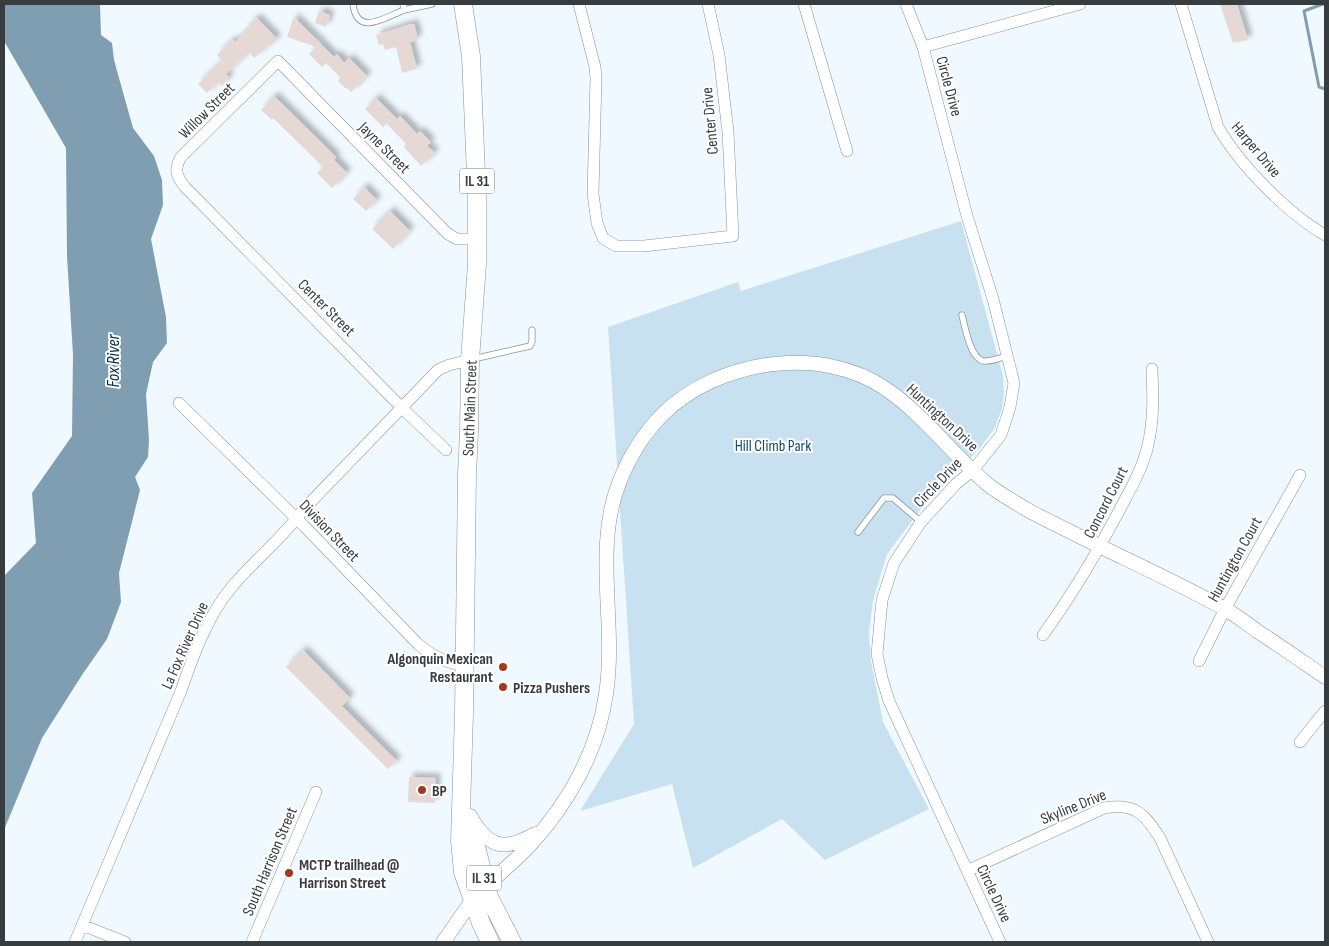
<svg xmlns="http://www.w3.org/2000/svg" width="1329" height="946" viewBox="0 0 1329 946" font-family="'Sofia Sans Condensed',sans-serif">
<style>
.green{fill:#c8e1f1}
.water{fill:#7f9eb2}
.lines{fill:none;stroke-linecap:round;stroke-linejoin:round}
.stream{stroke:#7f9eb2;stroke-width:3}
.building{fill:#e6d9d5;filter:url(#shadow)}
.service-casing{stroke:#89939a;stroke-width:7}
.minor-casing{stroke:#89939a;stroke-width:12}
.tertiary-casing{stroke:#89939a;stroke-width:15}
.primary-casing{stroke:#89939a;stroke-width:19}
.service{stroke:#fff;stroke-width:5.5}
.minor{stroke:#fff;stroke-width:11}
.tertiary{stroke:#fff;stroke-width:14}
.primary{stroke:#fff;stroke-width:18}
.poi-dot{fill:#a13a1a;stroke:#fff;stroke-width:2}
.labels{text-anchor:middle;stroke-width:4;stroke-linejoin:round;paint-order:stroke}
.shield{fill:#fff;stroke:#737679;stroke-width:1}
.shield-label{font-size:15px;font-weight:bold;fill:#373c3f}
.street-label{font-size:16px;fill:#373c3f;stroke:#fff}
.park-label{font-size:16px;fill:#124b69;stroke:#fff}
.poi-label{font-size:16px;font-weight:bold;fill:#373c3f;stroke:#fff;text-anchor:start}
.water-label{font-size:18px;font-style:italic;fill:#022e44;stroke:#fff}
</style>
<defs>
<filter id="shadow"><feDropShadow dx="4.5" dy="-4.5" stdDeviation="2.5" flood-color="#0004"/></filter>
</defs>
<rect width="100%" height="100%" fill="#f0f9ff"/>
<path class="green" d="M961,221L1003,376L1004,395L1002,408L995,428L980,448L924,505L887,554L873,601L869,631L871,662L883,722L929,809L825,860L782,819L693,868L672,784L580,811L634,724L608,327L738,282L741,291Z"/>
<path class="water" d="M4,4H100L101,35L112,43L114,60L133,128L154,156L162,180L163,205L151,239L166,317L167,343L153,362L146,394L149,440L148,457L135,477L140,490L119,573L121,602L107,639L82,675L42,738L4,830V576L36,543L32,493L72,436L73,355L67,256L66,148L4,41Z"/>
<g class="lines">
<path class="stream" d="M1323,4L1304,11L1319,87L1325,89"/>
</g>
<path class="building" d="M1220,4H1237L1248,40L1233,43Z
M319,11L330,15L326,27L315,23Z
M294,17L334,57L337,54L344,63L349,58L367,76L351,92L347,88L346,89L338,81L340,77L326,63L322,67L309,54L316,47L287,37Z
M257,18L277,39L254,58L249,52L226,74L229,78L222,86L218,82L207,93L198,84L222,61L217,55L232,40L235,42L251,26L249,24Z
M411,24H414L417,34V40L410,42L417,69L402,73L396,47L385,50L383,44L379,45L376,35Z
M274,96L336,157L334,160L347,173L332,188L317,173L323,167L273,118L272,120L261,110Z
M376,98L397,119L400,116L417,134L420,131L431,142L427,146L435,153L421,166L404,147L406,144L387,124L383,127L365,109Z
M364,187L377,200L366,211L353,199Z
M390,211L410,231L393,249L372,229Z
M303,650L350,698L342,706L397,761L388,769L286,667Z
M409,777L436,778L435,803L408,802Z"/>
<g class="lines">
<defs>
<path id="service" d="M353,4C357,37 384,18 404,10
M403,4L404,10L432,4
M962,315C965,327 970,357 983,361C990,362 1000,358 1007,356
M473,359L530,346L532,342V330
M858,532L884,498H893L921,522"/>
<path id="minor" d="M579,4L595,67L596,78L593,194L597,223L603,238L616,246H644L733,236L728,132L719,55L708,4
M804,4L847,151
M906,4L923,47L967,216L993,299L1014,383L1010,407L1001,435L973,470L956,484L921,522L894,563L882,600L877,654L882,678L889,701L1000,942
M1181,4L1218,127C1239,164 1288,214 1325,235
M923,47L1080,4
M179,403L305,527L418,644C431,655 447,664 465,665
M446,450L402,408L185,187C176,176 174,169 181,157L278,61L448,234L457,239H477
M1043,635C1072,595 1096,555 1119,511C1130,490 1143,468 1148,445C1154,419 1153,395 1152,369
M1199,661L1225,609L1300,475
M1300,742L1325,711
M967,871L1104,808C1135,803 1144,813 1160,838L1208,942
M82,925L125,942
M75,942L181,691C193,656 207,617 231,588C253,561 282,539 303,510L438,370L449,365L470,360
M252,942L316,792"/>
<path id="tertiary" d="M470,816C489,848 503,852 535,834
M443,942C454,928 463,911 475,898C492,879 512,864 530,845C568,804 598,751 606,694C617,624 593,550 619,483C629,457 644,433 663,414C718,360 821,344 886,389C924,415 951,453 986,483C998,493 1013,501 1026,509C1040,517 1055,524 1069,531C1120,557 1173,580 1223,608C1235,614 1246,623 1257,631C1280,646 1303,662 1325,677"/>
<path id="primary" d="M463,4L471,56L477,198V264L470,360L469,433L467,474L464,714L460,841L463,872L481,923L490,942
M463,817L476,847L489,897L512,942"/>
</defs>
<use href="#service" class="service-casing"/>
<use href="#minor" class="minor-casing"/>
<use href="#tertiary" class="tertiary-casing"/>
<use href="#primary" class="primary-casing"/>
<use href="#service" class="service"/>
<use href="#minor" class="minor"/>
<use href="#tertiary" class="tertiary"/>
<use href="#primary" class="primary"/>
</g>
<g class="poi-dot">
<circle cx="503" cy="667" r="5"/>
<circle cx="503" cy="687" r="5"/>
<circle cx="422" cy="790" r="5"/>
<circle cx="289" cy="873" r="5"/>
</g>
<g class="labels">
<g class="shield">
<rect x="459.5" y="168.5" width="35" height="25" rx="4"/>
<rect x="466.5" y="865.5" width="35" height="25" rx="4"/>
</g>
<g class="shield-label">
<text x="477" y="186">IL 31</text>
<text x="484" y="883">IL 31</text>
</g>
<g class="street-label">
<text transform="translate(950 86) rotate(75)" y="6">Circle Drive</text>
<text transform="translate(206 110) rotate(-45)" y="6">Willow Street</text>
<text transform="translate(709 121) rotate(-95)" y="6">Center Drive</text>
<text transform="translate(385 147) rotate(45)" y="6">Jayne Street</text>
<text transform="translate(1257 149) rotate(50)" y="6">Harper Drive</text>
<text transform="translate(327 307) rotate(45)" y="6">Center Street</text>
<text transform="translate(469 408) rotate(-88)" y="6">South Main Street</text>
<text transform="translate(943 417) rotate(43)" y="6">Huntington Drive</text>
<text transform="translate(937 482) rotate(-46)" y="6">Circle Drive</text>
<text transform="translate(1105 502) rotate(-63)" y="6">Concord Court</text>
<text transform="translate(330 530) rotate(46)" y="6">Division Street</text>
<text transform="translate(1234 559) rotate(-61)" y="6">Huntington Court</text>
<text transform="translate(184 645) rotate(-66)" y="6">La Fox River Drive</text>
<text transform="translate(1073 806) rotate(-22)" y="6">Skyline Drive</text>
<text transform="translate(269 861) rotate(-67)" y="6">South Harrison Street</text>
<text transform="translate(995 893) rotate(65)" y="6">Circle Drive</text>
</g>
<g class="park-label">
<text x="773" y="451">Hill Climb Park</text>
</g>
<g class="poi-label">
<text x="493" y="664" text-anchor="end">Algonquin Mexican<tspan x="493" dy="18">Restaurant</tspan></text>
<text x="513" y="693">Pizza Pushers</text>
<text x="432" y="796">BP</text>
<text x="299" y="870">MCTP trailhead @<tspan x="299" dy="18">Harrison Street</tspan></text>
</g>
<g class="water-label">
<text transform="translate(113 361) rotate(-90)" y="6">Fox River</text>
</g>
</g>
<rect width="1329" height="946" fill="none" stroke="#373c3f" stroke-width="10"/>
</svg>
